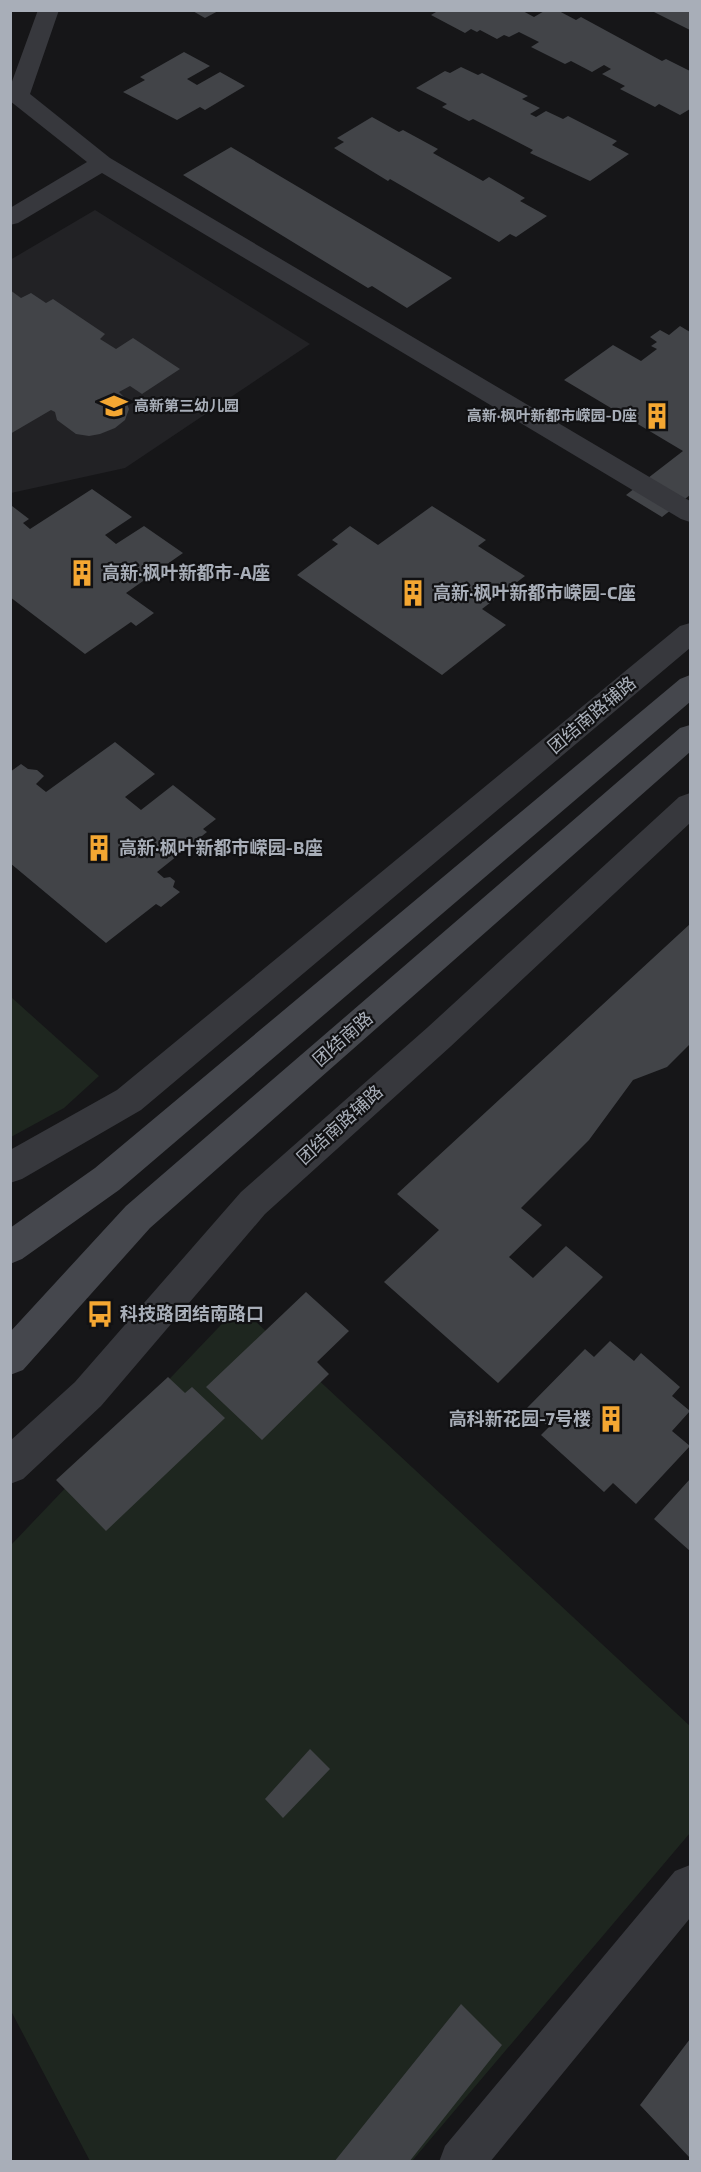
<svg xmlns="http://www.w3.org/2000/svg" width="701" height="2172" viewBox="0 0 701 2172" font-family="'Exo 2','Noto Sans SC',sans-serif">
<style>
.built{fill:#222225}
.green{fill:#1e261f}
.building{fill:#424448}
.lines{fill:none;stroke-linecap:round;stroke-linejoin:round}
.street{fill:#37383d;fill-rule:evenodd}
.secondary{fill:#45474d;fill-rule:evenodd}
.labels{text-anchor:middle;stroke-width:4.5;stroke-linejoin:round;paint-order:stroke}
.far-poi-label{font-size:15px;font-weight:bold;fill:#a8aeb8;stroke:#111113;text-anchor:start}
.poi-label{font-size:18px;font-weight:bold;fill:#a8aeb8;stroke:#111113;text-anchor:start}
.street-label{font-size:18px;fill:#a8aeb8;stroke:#111113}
</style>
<rect width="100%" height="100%" fill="#161618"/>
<path class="built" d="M95,210L310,344L125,468L11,493L10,260Z"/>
<path class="green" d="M11,997L99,1076L64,1108L11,1137Z
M239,1306L690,1726V1833L412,2161H90L11,2011V1545Z"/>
<path class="building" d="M191,10H220L205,18Z
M433,10H521L534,17L546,10H557L576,20L581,17L662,61L666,59L690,71V109L680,115L659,104L655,107L620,89L625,86L602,74L611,69L604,65L592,72L571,61L565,64L531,47L539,42L519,32L509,37L504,35L497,39L480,30L477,32L471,29L465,33L431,15L436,12Z
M650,10H690V30Z
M184,52L210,66L187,79L197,85L220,72L245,86L205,110L200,107L177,120L123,92L145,80L140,77Z
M461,67L478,75L482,73L528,96L522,99L540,108L530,114L536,117L546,111L563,119L568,116L617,141L612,145L629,154L590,181L530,153L533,150L473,119L469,121L442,107L447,104L416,88L445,71L450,73Z
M372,117L399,132L403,130L438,149L433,153L483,181L489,177L525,198L520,201L547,216L516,237L510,234L499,242L390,179L388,181L334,148L344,142L337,138Z
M231,147L452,278L407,308L372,286L368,288L183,175Z
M10,290L21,298L31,293L46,303L53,299L105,334L100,339L116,349L133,338L180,369L142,394L130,386L119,392L124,397L129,409L125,420L115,428L100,434L89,436L76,434L57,420L55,412L51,410L10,434Z
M680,326L690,332V495L662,517L626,495L683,451L564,380L613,345L641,361L657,349L651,346L657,342L650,337L660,330L669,335Z
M92,489L132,517L105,535L116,544L144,526L183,553L126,593L154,613L136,626L131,622L85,654L10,597V508L12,506L29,519L23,523L30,529Z
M432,506L486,540L478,546L525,576L482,609L506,625L442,675L297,575L338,544L332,540L350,526L378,545Z
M115,742L155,774L125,797L141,810L173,785L216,819L203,829L207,832L157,872L164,878L170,877L175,881L173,887L180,892L161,907L156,904L106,943L10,863V772L21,764L28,769L37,770L44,776L36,784L46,792Z
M690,924V1044L667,1067L633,1080L589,1140L521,1208L542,1225L509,1257L533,1278L566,1246L603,1277L498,1383L384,1282L439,1230L397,1194Z
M306,1292L349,1331L317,1362L329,1374L262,1440L206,1387Z
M610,1341L634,1361L641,1353L680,1387L672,1396L690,1411L672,1431L690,1446L636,1504L613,1483L604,1492L541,1435L549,1427L527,1408L585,1349L594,1357Z
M168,1377L185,1393L192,1387L225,1418L106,1531L56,1480Z
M690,1479V1551L654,1519Z
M310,1749L330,1769L283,1818L265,1799Z
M461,2004L502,2045L409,2162H334Z
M690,2039V2158L640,2105Z"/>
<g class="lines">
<path class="street" d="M38,10H59L30,94L110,158L690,501V522L681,519L102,173L18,223L10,225V208L87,162L10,101V87Z
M690,623V648L141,1110L22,1179L10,1183V1150L117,1090L680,626Z
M690,793V823L450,1047L265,1214L101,1406L23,1479L10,1484V1441L75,1382L241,1192L428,1027L679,797Z
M690,1865V1918L490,2162H439L445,2146L675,1871Z"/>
<path class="secondary" d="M690,675V702L119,1190L22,1259L10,1264V1228L95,1168L680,679Z
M690,725V752L150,1228L23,1370L10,1375V1332L126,1206L680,728Z"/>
</g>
<defs>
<symbol id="school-bare" viewBox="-9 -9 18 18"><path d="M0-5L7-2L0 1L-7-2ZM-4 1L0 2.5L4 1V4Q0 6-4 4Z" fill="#f4a732" stroke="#111113" stroke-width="2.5" paint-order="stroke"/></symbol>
<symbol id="building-bare" viewBox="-9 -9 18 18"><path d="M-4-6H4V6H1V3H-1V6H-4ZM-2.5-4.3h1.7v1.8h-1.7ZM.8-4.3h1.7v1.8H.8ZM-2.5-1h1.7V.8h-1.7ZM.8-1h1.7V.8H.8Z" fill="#f4a732" stroke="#111113" stroke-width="2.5" paint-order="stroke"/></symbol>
<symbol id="bus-bare" viewBox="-9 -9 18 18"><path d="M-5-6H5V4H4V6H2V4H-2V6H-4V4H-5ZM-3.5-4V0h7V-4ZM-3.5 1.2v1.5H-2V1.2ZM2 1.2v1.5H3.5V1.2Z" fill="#f4a732" stroke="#111113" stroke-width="2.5" paint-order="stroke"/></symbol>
</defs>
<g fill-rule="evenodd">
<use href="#school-bare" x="95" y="387" width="38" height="38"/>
<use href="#building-bare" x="638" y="397" width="38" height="38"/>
<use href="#building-bare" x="63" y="554" width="38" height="38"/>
<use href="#building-bare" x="394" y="574" width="38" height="38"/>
<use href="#building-bare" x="80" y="829" width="38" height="38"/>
<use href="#bus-bare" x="81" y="1295" width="38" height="38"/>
<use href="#building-bare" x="592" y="1400" width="38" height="38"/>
</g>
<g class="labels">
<g class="far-poi-label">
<text x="134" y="411">高新第三幼儿园</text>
<text x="637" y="421" text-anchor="end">高新·枫叶新都市嵘园-D座</text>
</g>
<g class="poi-label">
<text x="102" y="579">高新·枫叶新都市-A座</text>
<text x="433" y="599">高新·枫叶新都市嵘园-C座</text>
<text x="119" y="854">高新·枫叶新都市嵘园-B座</text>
<text x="120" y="1320">科技路团结南路口</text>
<text x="591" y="1425" text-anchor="end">高科新花园-7号楼</text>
</g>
<g class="street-label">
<text transform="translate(592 715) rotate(-40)" y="6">团结南路辅路</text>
<text transform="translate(343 1039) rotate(-41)" y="6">团结南路</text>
<text transform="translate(340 1125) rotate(-42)" y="6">团结南路辅路</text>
</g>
</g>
<rect width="701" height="2172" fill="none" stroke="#a8aeb8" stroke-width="24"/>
</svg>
